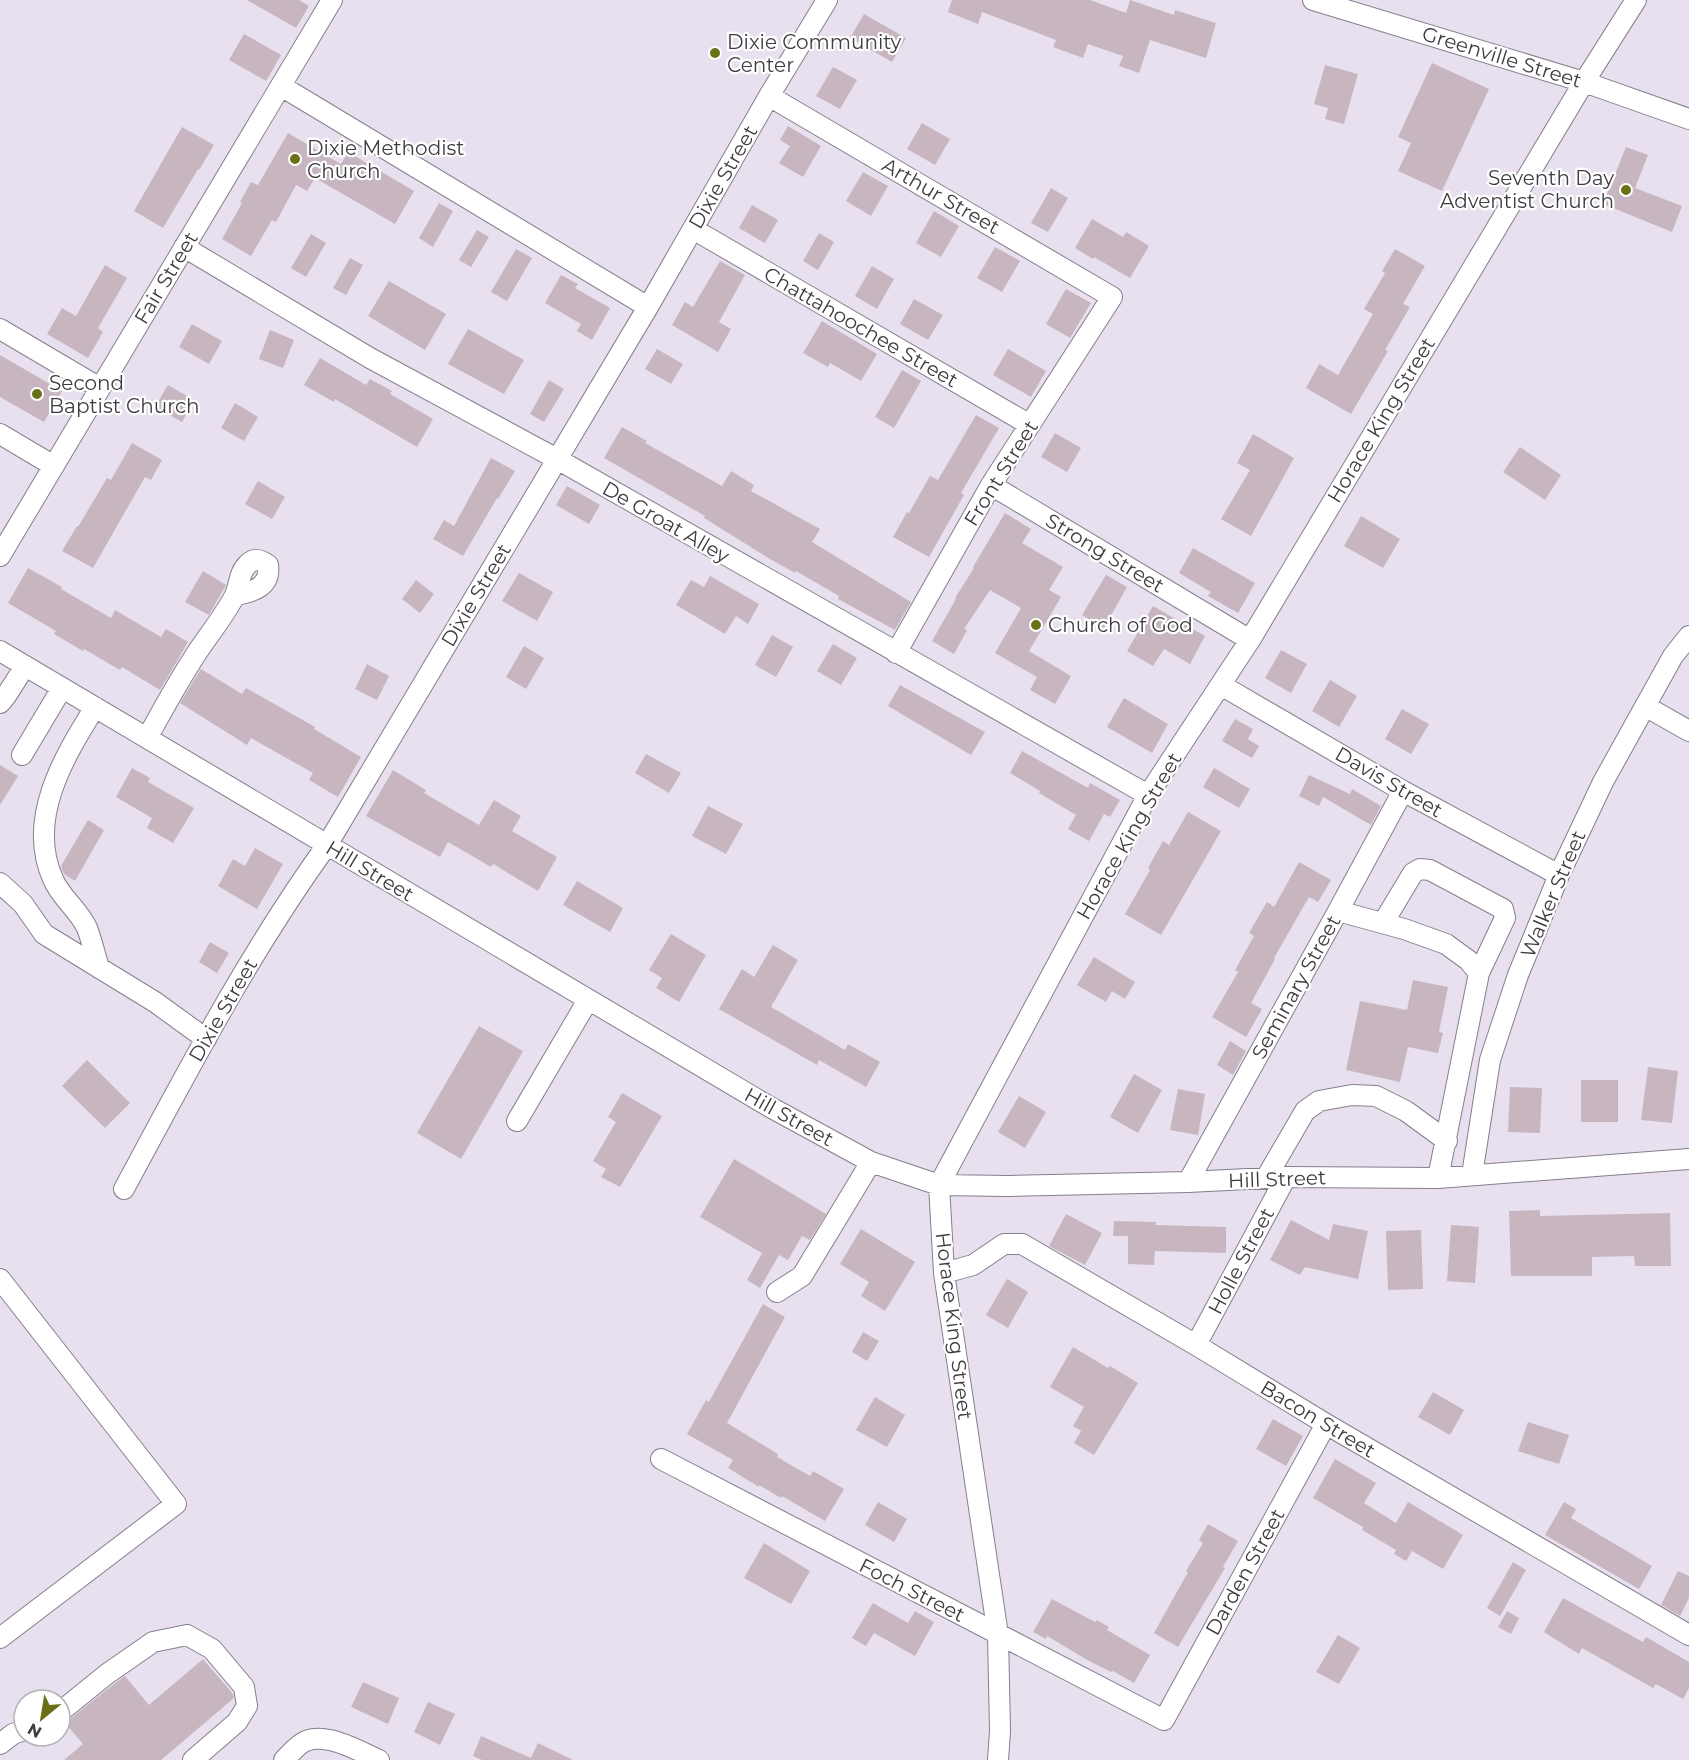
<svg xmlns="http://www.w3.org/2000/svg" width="1689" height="1760" viewBox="0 0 1689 1760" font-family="Montserrat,sans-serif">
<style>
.building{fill:#c7b6c0}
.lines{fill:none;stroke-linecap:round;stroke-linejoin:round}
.minor-casing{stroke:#857e8c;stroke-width:22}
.minor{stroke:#fff;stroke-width:20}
.poi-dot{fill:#697016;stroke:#fff;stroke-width:2}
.labels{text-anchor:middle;stroke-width:4.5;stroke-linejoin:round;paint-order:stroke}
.poi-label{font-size:20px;fill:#3e3b41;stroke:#fff;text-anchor:start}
.street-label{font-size:20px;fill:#3e3b41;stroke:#fff}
</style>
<rect width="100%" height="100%" fill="#e8e0ef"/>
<path class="building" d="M247,0H299L309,6L296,28Z
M952,0H1090L1126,13L1130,0L1174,15L1175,10L1216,23L1206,58L1150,40L1139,73L1119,66L1123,56L1088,44L1083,58L1053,47L1056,40L982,12L978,24L948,12Z
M864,14L906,38L892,62L850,38Z
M244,34L281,55L266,81L229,60Z
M1432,63L1489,89L1442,191L1398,171L1411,143L1398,137Z
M1325,65L1358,74L1344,124L1325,119L1328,108L1314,104Z
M833,67L857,80L840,109L816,96Z
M922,123L950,139L935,165L907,149Z
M788,126L821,146L803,177L779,163L790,146L780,140Z
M182,127L214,145L199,170L198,169L163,228L134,211Z
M288,133L341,164L348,152L414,191L395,224L315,178L307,191L296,185L276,222L272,220L251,256L222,239L242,203L240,202L251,182L258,185Z
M1626,147L1648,155L1635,188L1682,206L1672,232L1603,204Z
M863,172L888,186L871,216L846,201Z
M1051,188L1068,198L1048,232L1031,223Z
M439,203L453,211L433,247L419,238Z
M752,205L778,220L765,243L739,228Z
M934,211L959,226L941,257L916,243Z
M1092,219L1123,237L1126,232L1149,246L1130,278L1094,257L1093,259L1075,248Z
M477,230L489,237L471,267L459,260Z
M819,233L834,242L818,270L803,261Z
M311,234L326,243L306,277L291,268Z
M995,247L1020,261L1002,292L977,278Z
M516,249L532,258L507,301L491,292Z
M1395,249L1425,266L1403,304L1410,307L1385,350L1388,351L1351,414L1306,388L1319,364L1338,375L1373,314L1364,309L1385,273L1382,271Z
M350,258L363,265L346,295L333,288Z
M720,261L745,275L719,322L731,329L718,352L672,325L685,302L693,307Z
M105,265L127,278L98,328L103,332L88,358L47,334L62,308L76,316Z
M872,266L894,279L877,309L855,296Z
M561,275L578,284L575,288L610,308L592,340L577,331L581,324L545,303Z
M389,281L446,314L425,350L368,316Z
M1066,289L1091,303L1070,338L1046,324Z
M914,299L943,315L928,340L900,324Z
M822,321L877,354L861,381L830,363L828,367L803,353Z
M192,324L222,341L209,364L179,347Z
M468,329L524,360L504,394L448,364Z
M270,330L294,340L283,368L259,359Z
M657,349L683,364L671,384L645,369Z
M1008,349L1046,371L1031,397L993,375Z
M0,355L62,391L44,422L0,397Z
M320,358L366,385L370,379L392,391L390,394L433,419L417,447L335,399L334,402L304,385Z
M902,370L921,381L894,428L875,417Z
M549,380L564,389L544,422L530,414Z
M168,385L194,400L182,422L155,407Z
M235,403L258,417L244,441L221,428Z
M976,415L999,428L961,493L964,495L929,557L893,537L907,512L909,513L930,476L938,480Z
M622,427L647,441L645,443L722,486L731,471L754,485L751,491L820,529L812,542L911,602L895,630L838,599L839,596L796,571L795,573L770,559L704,518L705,516L604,458Z
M1055,433L1081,448L1067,472L1041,457Z
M1253,434L1294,458L1251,536L1221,519L1250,470L1237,463Z
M132,443L162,460L151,480L145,477L93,568L62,551L77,526L78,527L107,478L111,480Z
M1520,447L1561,475L1545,500L1503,472Z
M491,458L515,471L498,499L497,498L463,556L433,539L444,520L454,526Z
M258,481L285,497L272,519L245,504Z
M567,486L600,505L589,524L556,505Z
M1005,513L1031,529L1022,543L1063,567L1049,590L1061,597L1029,651L1071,676L1055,704L1030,690L1037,677L995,653L1021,608L990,590L964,629L967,630L954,654L932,641L956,599L955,598L974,568L973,567Z
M1361,516L1400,539L1383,568L1344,546Z
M1193,548L1255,583L1238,613L1208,596L1211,592L1179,573Z
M28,568L62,587L61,589L111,618L115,610L161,637L166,629L188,642L160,690L122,667L120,670L84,649L83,651L54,634L56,631L8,603Z
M203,571L226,585L209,615L185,602Z
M519,573L553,592L537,621L502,601Z
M1106,575L1127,587L1104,628L1082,615Z
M710,576L759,604L748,624L736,616L725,634L676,605L691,580L704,587Z
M416,580L434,594L420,613L402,599Z
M1153,606L1205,636L1190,664L1164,649L1153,666L1127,651Z
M772,635L793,647L776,677L755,665Z
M833,644L857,658L841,685L817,671Z
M524,646L544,658L526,689L506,677Z
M1281,650L1307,664L1291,693L1265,678Z
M367,664L389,676L377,700L355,689Z
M201,669L242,694L246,688L315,727L314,729L361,757L338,797L309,780L313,773L251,738L247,745L180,703Z
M1330,680L1357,696L1339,727L1312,711Z
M900,685L985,732L971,755L888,706Z
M1124,698L1168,724L1152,753L1107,727Z
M1402,709L1429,724L1411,754L1385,739Z
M1235,719L1253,729L1248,739L1259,746L1252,758L1222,741Z
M1022,751L1088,788L1090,783L1120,800L1110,817L1104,814L1089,841L1068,829L1076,815L1039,793L1040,791L1010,773Z
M646,754L681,773L669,793L635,773Z
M0,765L18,776L0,805Z
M132,768L150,778L148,782L194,808L173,843L147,828L152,818L116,797Z
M1214,768L1250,789L1239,808L1203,787Z
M393,770L426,790L424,793L479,825L494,800L521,816L512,831L557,857L538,891L493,864L491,867L448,842L440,857L366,816Z
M1309,775L1350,794L1352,789L1381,806L1371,825L1323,797L1319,806L1299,796Z
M708,806L743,824L726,854L692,836Z
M1188,812L1221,831L1161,935L1125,914L1150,870L1148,868L1163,841L1169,845Z
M88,820L104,830L75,881L64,874L61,866Z
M255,848L283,864L257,909L218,886L233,859L245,866Z
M1299,862L1331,880L1318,902L1309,897L1274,958L1275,959L1251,1003L1262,1009L1246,1037L1212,1017L1238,972L1235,970L1254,936L1249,933L1267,902L1274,907Z
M577,881L623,908L610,932L563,905Z
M671,934L706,955L679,1002L656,988L662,978L649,970Z
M210,942L229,953L217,973L199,962Z
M773,945L798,960L771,1007L845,1050L848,1044L880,1062L866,1087L819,1060L817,1065L719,1009L742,969L754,977Z
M1094,957L1135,982L1125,999L1112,991L1106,1002L1077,985Z
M1413,980L1448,987L1439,1032L1443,1033L1438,1053L1408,1047L1400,1082L1346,1070L1360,1001L1407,1010Z
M479,1026L523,1051L461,1159L417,1133Z
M1230,1041L1246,1051L1233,1075L1217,1065Z
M87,1060L130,1103L105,1128L62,1086Z
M1648,1067L1678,1071L1672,1123L1641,1120Z
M1134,1074L1162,1090L1138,1133L1110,1117Z
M1581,1080H1618V1122H1581Z
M1510,1087L1542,1088L1540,1133L1508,1132Z
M1178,1089L1205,1094L1198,1135L1170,1130Z
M622,1093L662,1116L620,1187L601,1177L606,1169L593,1161L616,1122L608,1117Z
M1019,1096L1046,1112L1025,1148L998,1132Z
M734,1159L826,1214L810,1240L802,1236L788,1260L779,1255L760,1288L747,1280L762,1253L700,1217Z
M1540,1210V1216L1670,1213L1671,1266H1635L1634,1256L1592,1257V1276H1511L1509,1211Z
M1066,1214L1102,1233L1085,1265L1049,1246Z
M1291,1220L1329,1240L1333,1224L1368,1231L1358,1279L1305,1267L1300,1275L1270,1260Z
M1114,1221L1156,1222L1155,1225L1226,1227V1253L1155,1251L1154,1265L1128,1264V1236H1113Z
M1451,1225L1479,1227L1475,1283L1447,1281Z
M861,1229L915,1262L885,1311L861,1296L869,1282L840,1264Z
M1421,1230L1423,1289L1388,1290L1386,1231Z
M1007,1279L1028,1292L1008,1328L986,1315Z
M763,1304L785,1317L727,1423L778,1454L777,1457L810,1476L813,1471L844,1489L825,1521L782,1496L781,1498L759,1485V1487L728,1468L733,1460L687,1434L706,1400L709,1402Z
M863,1332L879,1341L867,1361L852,1352Z
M1073,1347L1108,1368L1110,1366L1138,1383L1094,1455L1074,1443L1081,1431L1073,1426L1084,1407L1050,1387Z
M1433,1392L1464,1410L1450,1435L1418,1417Z
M875,1397L905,1415L887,1447L856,1430Z
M1273,1419L1303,1436L1286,1466L1256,1449Z
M1528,1422L1569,1435L1559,1464L1518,1451Z
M1335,1459L1376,1483L1364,1503L1396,1523L1408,1502L1463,1535L1443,1569L1412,1551L1406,1561L1394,1554L1396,1550L1362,1530L1363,1527L1313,1498Z
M878,1502L907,1519L894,1542L865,1525Z
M1564,1502L1576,1509L1571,1518L1652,1566L1639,1589L1545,1535Z
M1208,1524L1238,1541L1223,1567L1225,1568L1178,1647L1154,1633L1188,1572L1186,1571L1203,1543L1199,1540Z
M764,1543L810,1571L791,1604L744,1578Z
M1513,1562L1526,1570L1500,1616L1487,1608Z
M1678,1571L1689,1576V1598L1680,1616L1661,1605Z
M1563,1598L1643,1642L1646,1637L1689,1662V1688L1683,1699L1656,1684L1653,1688L1582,1648L1579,1654L1544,1632Z
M1052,1599L1095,1622L1097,1620L1109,1627L1107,1630L1150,1655L1134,1683L1113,1671L1111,1672L1089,1661L1047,1636L1046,1639L1033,1632Z
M873,1603L908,1623L915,1611L934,1622L915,1656L874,1633L866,1646L852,1638Z
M1507,1611L1519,1618L1511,1634L1498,1627Z
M1338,1635L1360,1648L1339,1684L1316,1672Z
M203,1659L233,1694L234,1698L161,1760H64L83,1744L65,1723L114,1684L125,1676L149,1705Z
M363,1682L399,1698L388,1724L351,1707Z
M428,1702L455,1714L440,1745L414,1732Z
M481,1736L531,1758L538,1743L573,1760H482L473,1756Z"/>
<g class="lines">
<defs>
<path id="minor" d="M1313,0L1584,82L1689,119
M281,86L648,307
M769,96L1112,297L991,485L896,653
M693,229L1030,425
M184,247L370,358L557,459L1148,795
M0,329L100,388
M0,434L54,466
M991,485L1250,640
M0,556L332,0
M0,651L770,1107L871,1162L939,1185L1008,1186L1188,1182L1286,1177L1438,1178L1689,1159
M1221,685L1403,791L1559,875
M0,703L6,696L25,666
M1645,706L1689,731
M95,707C64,757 26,819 53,879C60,897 79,910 87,928C92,941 95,955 99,968
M147,738C161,713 175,687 191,662C204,640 222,620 234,597C240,586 238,573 248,564C255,557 261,560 268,565C271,587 253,592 235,595
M22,755L62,688
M0,883L23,904L44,934L155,1002L206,1039
M1338,911L1404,929L1446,944L1468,960L1479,973L1438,1178
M1383,923L1413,873L1420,869L1430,870L1503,909L1505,918L1479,973
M517,1121L588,1000
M1472,1175L1490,1060L1518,975L1559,875L1603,782L1673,656L1689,636
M1266,1178L1305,1111L1319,1101L1352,1095L1376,1096L1406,1111L1447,1141
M1188,1182L1338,911L1403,791
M124,1189C187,1072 249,953 327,845L648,307L769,96L827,0
M944,1273L973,1265L1004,1244H1022L1196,1345L1326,1424L1689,1635
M0,1279L176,1504L0,1638
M777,1292L802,1276L871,1162
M1196,1345L1286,1177
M661,1459L1164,1720L1326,1424
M60,1712L107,1674L153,1642L187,1635L212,1649L244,1687L247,1706L237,1722L193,1760
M0,1744L13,1734L24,1730
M284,1760C290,1754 298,1744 306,1741C327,1732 361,1752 379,1760
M998,1760L1000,1731L998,1635L944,1273L939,1185L1148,795L1250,640L1584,82L1636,0"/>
</defs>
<use href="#minor" class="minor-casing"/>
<use href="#minor" class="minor"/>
</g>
<g class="poi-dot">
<circle cx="715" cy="53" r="6"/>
<circle cx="295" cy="159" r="6"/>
<circle cx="1626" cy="190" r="6"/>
<circle cx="37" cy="394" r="6"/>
<circle cx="1036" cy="625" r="6"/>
</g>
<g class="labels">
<g class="poi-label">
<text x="727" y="49">Dixie Community<tspan x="727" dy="23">Center</tspan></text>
<text x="307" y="155">Dixie Methodist<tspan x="307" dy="23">Church</tspan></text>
<text x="1614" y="185" text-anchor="end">Seventh Day<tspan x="1614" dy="23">Adventist Church</tspan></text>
<text x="49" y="390">Second<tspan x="49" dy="23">Baptist Church</tspan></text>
<text x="1048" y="632">Church of God</text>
</g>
<g class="street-label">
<text transform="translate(1502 57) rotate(17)" y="7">Greenville Street</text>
<text transform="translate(723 177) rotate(-60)" y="7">Dixie Street</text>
<text transform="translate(941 196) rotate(30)" y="7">Arthur Street</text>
<text transform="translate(166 278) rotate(-59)" y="7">Fair Street</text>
<text transform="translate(861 327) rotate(30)" y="7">Chattahoochee Street</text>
<text transform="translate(1381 420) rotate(-59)" y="7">Horace King Street</text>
<text transform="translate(1001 473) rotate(-58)" y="7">Front Street</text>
<text transform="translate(666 522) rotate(30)" y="7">De Groat Alley</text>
<text transform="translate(1105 553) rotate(31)" y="7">Strong Street</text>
<text transform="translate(476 595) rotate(-59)" y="7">Dixie Street</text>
<text transform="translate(1389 782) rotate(30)" y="7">Davis Street</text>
<text transform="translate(1129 836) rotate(-60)" y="7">Horace King Street</text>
<text transform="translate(370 871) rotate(31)" y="7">Hill Street</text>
<text transform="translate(1553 894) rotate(-67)" y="7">Walker Street</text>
<text transform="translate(1296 987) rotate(-61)" y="7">Seminary Street</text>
<text transform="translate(223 1010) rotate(-60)" y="7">Dixie Street</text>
<text transform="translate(789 1117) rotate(29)" y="7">Hill Street</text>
<text transform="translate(1277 1179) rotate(-2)" y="7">Hill Street</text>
<text transform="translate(1241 1261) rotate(-62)" y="7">Holle Street</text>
<text transform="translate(954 1326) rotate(83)" y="7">Horace King Street</text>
<text transform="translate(1318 1419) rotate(31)" y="7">Bacon Street</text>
<text transform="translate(1245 1572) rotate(-61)" y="7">Darden Street</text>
<text transform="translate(912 1590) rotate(27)" y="7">Foch Street</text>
</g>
</g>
<g transform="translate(42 1718) rotate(210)"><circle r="28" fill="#ffffff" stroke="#b2b1b3" stroke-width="1.5"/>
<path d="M0-4.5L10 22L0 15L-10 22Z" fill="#697016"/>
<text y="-9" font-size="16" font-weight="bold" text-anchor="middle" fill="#3e3b41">N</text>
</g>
</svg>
